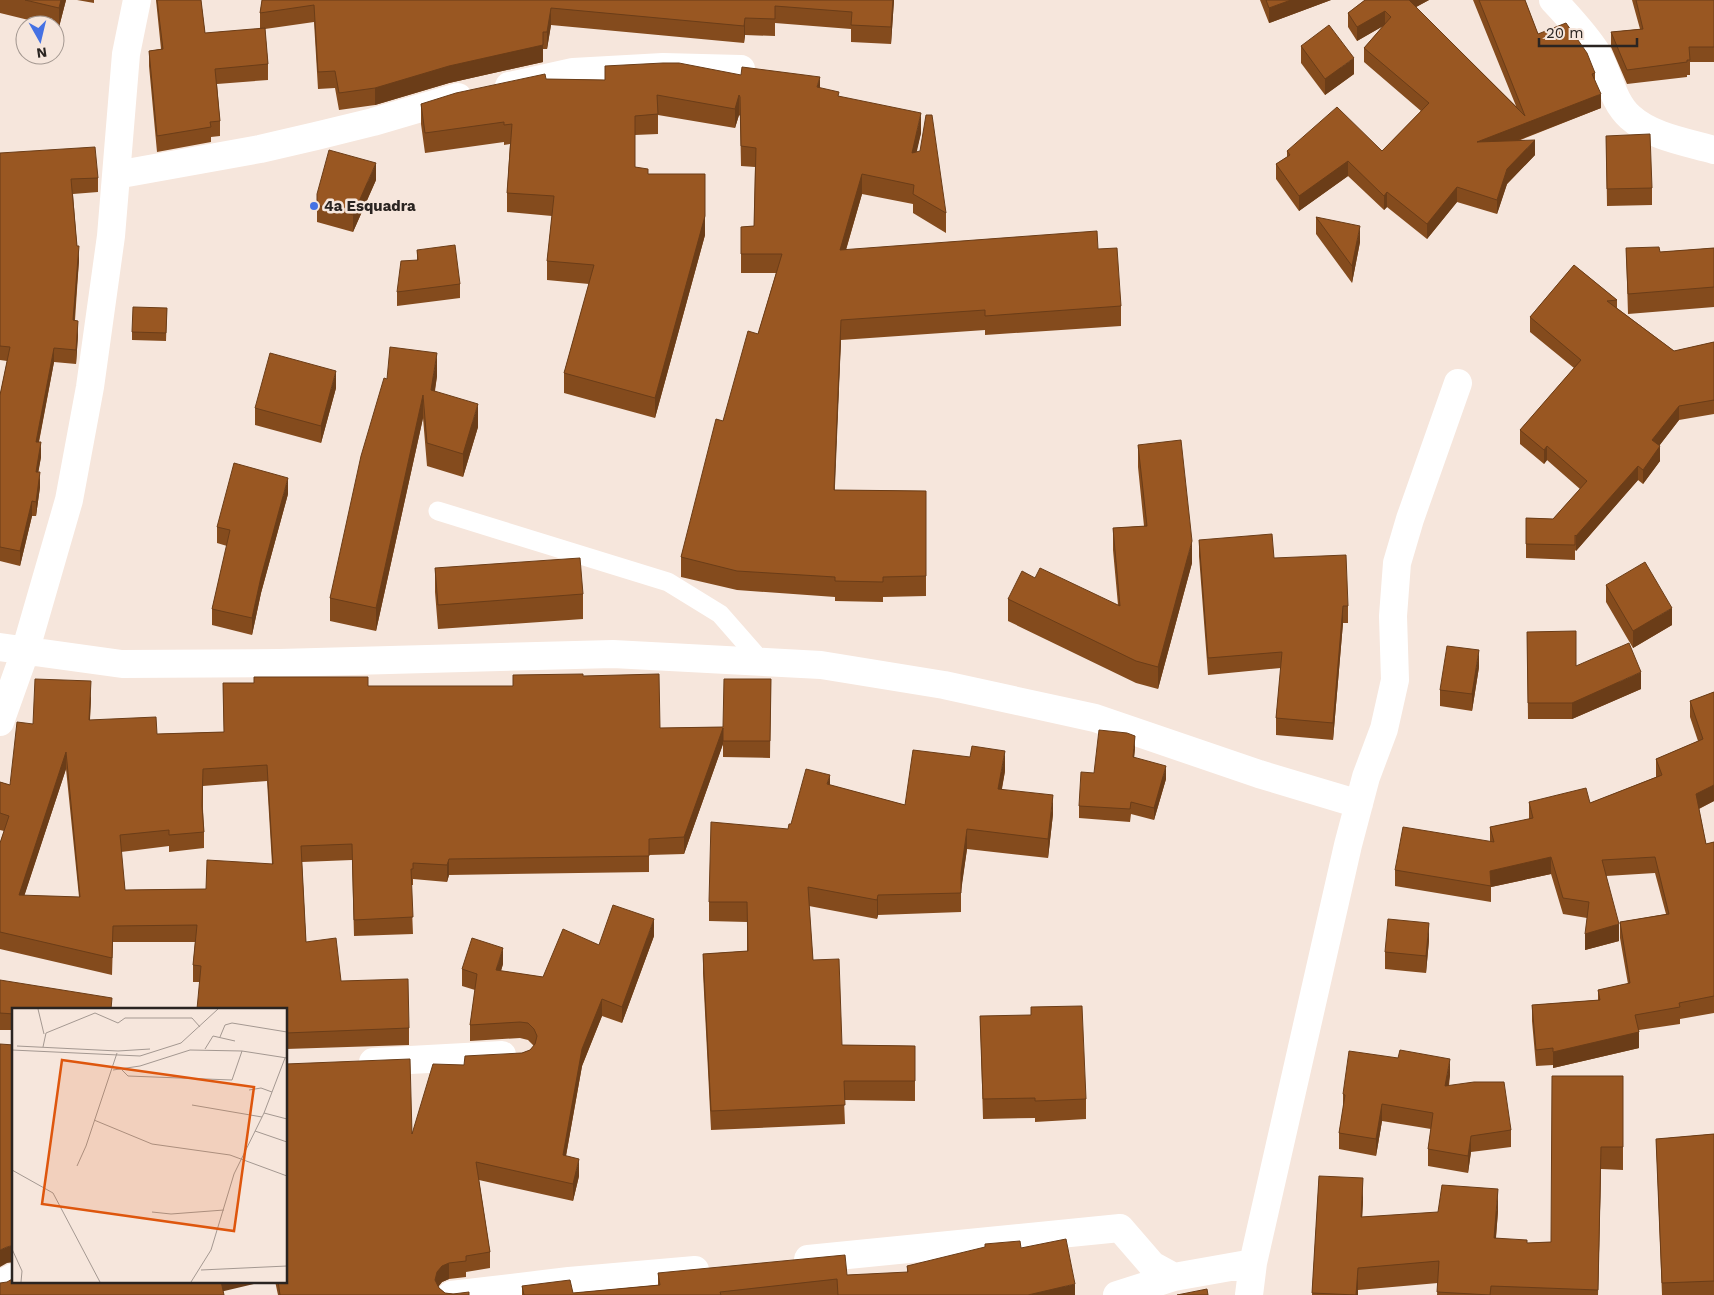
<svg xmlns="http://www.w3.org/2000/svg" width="1714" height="1295" viewBox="0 0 1714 1295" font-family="'Work Sans',sans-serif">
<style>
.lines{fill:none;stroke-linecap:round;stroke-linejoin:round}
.service{stroke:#fff;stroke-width:19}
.minor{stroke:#fff;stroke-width:28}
.wall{fill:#844b1d;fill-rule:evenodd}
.shaded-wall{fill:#6b3d18}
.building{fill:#995722;stroke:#6b3d18;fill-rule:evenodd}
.poi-dot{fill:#4571e3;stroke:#f6e6dc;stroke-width:2}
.labels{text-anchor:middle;stroke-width:5;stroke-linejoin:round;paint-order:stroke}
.poi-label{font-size:15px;font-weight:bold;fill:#2a2421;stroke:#f6e6dc;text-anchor:start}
.inset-road{fill:none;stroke:#a49891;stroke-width:1}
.view{fill:#de560d;fill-opacity:0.15;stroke:#de560d;stroke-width:2.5}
.inset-edge{fill:none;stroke:#2a2421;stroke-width:2.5}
</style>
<rect width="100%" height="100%" fill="#f6e6dc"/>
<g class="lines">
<path class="service" d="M438,511L668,582L720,614L762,662"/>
<path class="minor" d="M1553,0C1568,16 1585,34 1597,53C1609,74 1612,101 1630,117C1652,137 1686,142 1714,150
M509,86L573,72L663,67L741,69
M116,175L260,149L316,136L373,122L458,97
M0,647L122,664L279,663L613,654L821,665L944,685L1095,718L1259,774L1359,804
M0,722L25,652L69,500L90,387L111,236L126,54L137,0
M373,1062L502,1055
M808,1259L1120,1228L1152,1265L1174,1277
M0,1284L14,1277
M451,1295L569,1281L695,1270
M1117,1295L1174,1277L1253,1263
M1249,1295L1253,1263L1348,845L1366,777L1384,729L1395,680L1393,616L1397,563L1410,519L1458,383"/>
</g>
<path class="wall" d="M0,0H66L59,27L55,26V25H49L0,13Z
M77,0H94V3Z
M156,0H201L205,33L260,29V13L262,0H894L891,44L851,42V29L775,23V36L745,35L744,43L551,25L547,49H543V62L449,83L375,105L339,110L335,88L318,89L314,22L265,29L268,64V80L217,84L220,121V136L211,137V142L157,152L149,66V51L161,49Z
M1260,0H1331L1269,23Z
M1365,0H1429L1416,7L1516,106L1473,0H1525L1538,34L1595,73V80L1601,108L1518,141L1535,155L1507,184L1497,214L1457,202L1427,239L1387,207L1384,210L1348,176L1299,211L1276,179V164L1287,157V151H1382L1421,111L1364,62V48L1383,26L1357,41L1348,27V13Z
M1632,0H1714V62H1690V75H1687V77L1627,84L1611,47V32L1640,29Z
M1301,46L1354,74L1325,95L1301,63Z
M741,75L820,88L921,133L916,152L946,213V233L913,213V204L862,194L846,250L1098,249L1121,306V326L985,335V330L841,340L834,490L926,491V596L883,597V602L835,601V597L737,590L681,577V557L723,421L758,334L776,273H741V227L754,226L755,167L741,166L740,116L739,115L735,128L658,115V134L635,135V167L648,174L705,235L655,418L564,393V373L589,284L547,280V261L552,216L507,212V193L510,144L504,145V142L425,153L421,124V104L546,79L605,80Z
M1606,136L1652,188V205L1607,206Z
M0,153L98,178V192L73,194L77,246L79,260L75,320L78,335L76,364L54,362L39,442L41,457L38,472L40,487L36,516H32L20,566L0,561V395L7,361L0,360Z
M376,180L353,232L317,222V194Z
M1316,217L1360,242L1352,283L1316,234Z
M1626,248L1660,252L1714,248V307L1628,314Z
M417,250L460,284V298L397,306V292L417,260Z
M1574,265L1617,300V308L1674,351L1714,342V415V414L1679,420L1659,446L1660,461L1643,484L1638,480L1576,551L1575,550V560L1526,558V518L1553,519L1580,489L1547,460L1544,464L1520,444V430L1574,368L1530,332V317Z
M167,308L166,341L132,340V332Z
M437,376L435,391L478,427L463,477L427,466L423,418L376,631L330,621V598L387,379Z
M336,388L321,443L255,425V408Z
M1138,445L1192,563L1158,689L1136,683L1008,621V599L1035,578L1118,605L1113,550V528L1144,526L1138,467Z
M288,494L261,593L252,635L212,625V609L227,546L217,543V527Z
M1199,540L1274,558L1348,606V623H1343L1333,740L1276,735V718L1281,668L1208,675L1199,556Z
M435,568L583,594V619L438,629L435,592Z
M1606,585L1672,625L1633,648L1606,602Z
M1527,632L1576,666L1641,689L1572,719H1528Z
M1479,667L1472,711L1440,706V690Z
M583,676L660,728L723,727L771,679L770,758L723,757V744L684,854L649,855V872L449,875L447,882L413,879V885H411L413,934L354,936L352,860L302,862L306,942L341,981L409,1028V1045L286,1049V1009L200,982H193V965L195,942H113L112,975L0,949V843L4,831L0,830V782L10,785L33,724L91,697L90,720L157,734L224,732L223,683L368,686H513ZM66,769L79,897L24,896ZM267,781L272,864L206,889L125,890L121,852L169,846V852L204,848V832L203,809V786Z
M1714,692V801L1699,809L1706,844L1714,842V1013L1680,1019V1024L1639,1030V1048L1553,1068V1065L1536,1066L1532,1021V1005L1598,1000V990L1628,984L1620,938V922L1666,914L1655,873L1606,876L1619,941L1585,950L1587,918L1563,914L1551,874L1491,887V902L1395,886V870L1490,842V827L1529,819V802L1590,803L1656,777V759L1698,741L1690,717V701Z
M1135,748L1134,757L1166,779L1154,820L1131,814L1130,822L1079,818V806L1094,773Z
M1005,771L1002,789L1053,814L1048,858L967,849L961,889V912L878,915L877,919L809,906L813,960L842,1045L915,1046V1101L844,1100L845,1124L711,1130L703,973V954L747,951V922L709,921V902L788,829L791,824L830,785L905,805Z
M654,936L622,1023L602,1016L582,1066L566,1156L579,1176L573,1201L479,1180L490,1252V1268L466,1272V1277L449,1279L442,1282L438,1287L439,1288L445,1293L469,1295H278L275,1281H286L412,1134L464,1065L522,1053L530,1050L534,1046L528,1040L520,1038L470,1041V1025L475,990L462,986V969L503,964L501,971L543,977L599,945Z
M1429,940L1426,973L1385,969V952Z
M0,980L14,1009V1030H0Z
M980,1016L1086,1099V1119L1035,1122V1118L983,1119Z
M1450,1075L1449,1086L1511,1130V1147L1471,1152L1468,1173L1428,1166V1149L1431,1129L1382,1121L1376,1156L1339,1149V1133L1343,1109V1094Z
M1623,1076V1170L1601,1169L1598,1295H1437L1438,1283L1358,1290V1295H1312L1319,1176L1363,1201L1362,1217L1498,1211L1496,1238L1527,1243L1551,1242Z
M1714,1134V1295H1662L1656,1139Z
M1021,1248L1075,1295H522V1286L573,1293L658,1285V1273L847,1275L907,1273V1266Z"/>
<path class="shaded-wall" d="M61,0H66L59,27V8Z
M893,0H894L891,44V27Z
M1291,0H1331L1269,23V8Z
M1407,0H1429L1407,12Z
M551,8V25L547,49V32Z
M1385,11V25L1357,41V27Z
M745,18V35L744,43V26Z
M543,45V62L449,83L375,105V88L449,66Z
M1354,58V74L1325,95V79Z
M820,77V97L817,87Z
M1601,94V108L1477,156V142Z
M739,95V115L735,128V109Z
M921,113V133L912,173V153Z
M1535,140V155L1507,184L1497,214V200L1507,169Z
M1348,161V176L1299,211V196Z
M376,163V180L353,232V215Z
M705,174V235L655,418V398Z
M862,174V194L840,270V250Z
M1457,187V202L1427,239V224Z
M1387,192V207L1384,210V196Z
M1360,226V242L1352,283V266Z
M79,246V260L73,335V320Z
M841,320V340L834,510V490Z
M78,321V335L76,364V350Z
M54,348V362L36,456V442Z
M437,353V376L431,413V390Z
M336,371V388L321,443V426Z
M423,395V418L376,631V608Z
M478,404V427L463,477V454Z
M1679,406V420L1652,455V440Z
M41,442V457L36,486V472Z
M1547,446V460L1544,464V450Z
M1660,446V461L1643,484V470Z
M1638,466V480L1576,551V536Z
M40,472V487L36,516V502Z
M288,478V494L261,593L252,635V618L261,577Z
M32,501V516L20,566V551Z
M1192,541V563L1158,689V667Z
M1343,606V623L1333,740V723Z
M1672,608V625L1633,648V631Z
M1479,650V667L1472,711V694Z
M1641,672V689L1572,719V703Z
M91,681V697L89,737V720Z
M723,728V744L684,854V837Z
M1135,736V748L1133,769V757Z
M1005,751V771L998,808V789Z
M66,752V769L19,912V895Z
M1166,766V779L1154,820V808Z
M830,775V794L827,784Z
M1714,785V801L1696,810V794Z
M1053,795V814L1048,858V839Z
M967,829V849L961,892V873Z
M1551,857V874L1491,887L1490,871Z
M449,859V875L447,882V865Z
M878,895V915L877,919V900Z
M654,919V936L622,1023V1007Z
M1429,923V940L1426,973V956Z
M1619,924V941L1585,950V934Z
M503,948V964L496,986V970Z
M602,999V1016L582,1066L563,1172V1155L582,1049Z
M1639,1032V1048L1553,1068V1052Z
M1450,1059V1075L1445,1103V1086Z
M1382,1104V1121L1376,1156V1139Z
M1471,1136V1152L1468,1173V1156Z
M1601,1147V1169L1598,1295Z
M579,1159V1176L573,1201V1184Z
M1363,1178V1201L1361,1240V1217Z
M1498,1189V1211L1494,1260V1238Z
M14,1245V1262L7,1263L0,1267V1250L7,1247Z
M449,1263V1279L442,1282L437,1288L435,1280L437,1272L442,1266Z
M1358,1268V1295H1356Z
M220,1281H267L220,1292Z
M1075,1284V1295H1028Z"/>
<path class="building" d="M25,0H61L59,8Z
M157,0H201L205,33L265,28L268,64L215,69L220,121L210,122L211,127L157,136L149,51L163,49Z
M262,0H893L891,27L851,25L852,12L775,6V19L745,18L744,26L551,8L547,32H543V45L449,66L375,88L339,93L335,71L318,72L314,5L260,13Z
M1266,0H1291L1269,8Z
M1365,0H1409L1525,116L1479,0H1525L1538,34L1566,23L1587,53L1595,73L1592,74L1601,94L1477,142L1535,140L1507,169L1497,200L1457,187L1427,224L1387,192L1384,196L1348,161L1299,196L1276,164L1290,155L1287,151L1337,107L1382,151L1429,103L1364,48L1391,17L1385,11L1357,27L1348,13Z
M1636,0H1714V47H1689L1690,60H1687V62L1627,70L1611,32L1643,29Z
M1329,25L1354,58L1325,79L1301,46Z
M663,63H679L741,75L742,67L820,77L817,87L839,92L838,96L921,113L912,153L920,151L926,115H932L946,213L913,194L914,185L862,174L840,250L1097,231L1098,249L1117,248L1121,306L985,316V310L841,320L834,490L926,491V576L883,577V582L835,581V577L737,571L681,557L716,419L723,421L748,331L758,334L782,254H741V227L754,226L756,148L741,146L740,97L739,95L735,109L657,95L658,114L635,116V167L648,169V174H705V216L655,398L564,373L594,265L547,261L554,196L507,193L512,124L504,125V122L425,133L421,104L456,93L545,74L546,79L605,80V66Z
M1650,134L1652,188L1607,189L1606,136Z
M95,147L98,178L71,179L77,246H79L73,320L78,321L76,350L54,348L36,442H41L36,472H40L36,502L32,501L20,551L0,547V395L10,347L0,346V153Z
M329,150L376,163L353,215L317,205V194Z
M1316,217L1360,226L1352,266Z
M455,245L460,284L397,292L401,261L418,260L417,250Z
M1659,247L1660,252L1714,248V287L1628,294L1626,248Z
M1574,265L1617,300L1607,301L1674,351L1714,342V401V400L1679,406L1652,440L1660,446L1643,470L1638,466L1576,536L1575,535V545L1526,544V518L1553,519L1587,481L1547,446L1544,450L1520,430L1581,360L1530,317Z
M133,307L167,308L166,333L132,332Z
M390,347L437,353L431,390L478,404L463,454L427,443L423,395L376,608L330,598L361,456L384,378L387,379Z
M270,353L336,371L321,426L255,408Z
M1181,440L1192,541L1158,667L1136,661L1008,599L1022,571L1035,578L1040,568L1120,606L1113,528L1147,526L1138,445Z
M234,463L288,478L261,577L252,618L212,609L230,530L217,527Z
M1272,534L1274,558L1346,555L1348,606H1343L1333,723L1276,718L1282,652L1208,658L1199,540Z
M580,558L583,594L438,605L435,568Z
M1645,562L1672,608L1633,631L1606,585Z
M1576,631V666L1629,643L1641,672L1572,703H1528L1527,632Z
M1447,646L1479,650L1472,694L1440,690Z
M583,674V676L659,674L660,728L723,727L724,679H771L770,741H723V728L684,837L649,839V856L449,859L447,865L413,863V869H411L413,917L354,920L352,844L301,846L306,942L336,938L341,981L408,979L409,1028L286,1033V1009H197L201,966L193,965L197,925L113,926L112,958L0,932V843L9,816L0,813V782L10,785L17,722L33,724L35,679L91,681L89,720L156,717L157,734L224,732L223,683H254V677H368V686H513V675ZM66,752L80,897L19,895ZM267,765L273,864L207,860L206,889L125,890L120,835L169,830V835L204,832L202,806L203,769Z
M1714,692V785L1696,794L1706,844L1714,842V996L1679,1003L1680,1007L1635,1015L1639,1032L1553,1052V1048L1536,1050L1532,1005L1600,1000L1598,990L1630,983L1620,922L1669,914L1655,857L1602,860L1619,924L1585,934L1589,902L1563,898L1551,857L1490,871L1491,886L1395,870L1403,827L1494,842L1490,827L1533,818L1529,802L1586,788L1590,803L1662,775L1656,759L1703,739L1690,701Z
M1099,730L1127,733L1135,736L1133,757L1166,766L1154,808L1131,802L1130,809L1079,806L1081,772L1094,773Z
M972,746L1005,751L998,789L1053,795L1048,839L967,829L961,873V893L878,895L877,900L808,887L813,960L839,959L842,1045L915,1046V1081H844L845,1105L711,1111L703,954L748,951L747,902H709L711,822L788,829L789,824H791L806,769L830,775L827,784L905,805L913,750L970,757Z
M613,905L654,919L622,1007L602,999L582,1049L563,1155L579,1159L573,1184L476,1162L490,1252L466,1256V1261L449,1263L442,1266L437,1272L435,1280L439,1288L445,1293L453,1294L469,1292V1295H280L278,1281H286V1064L410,1059L412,1134L433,1064L464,1065L465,1056L522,1053L530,1050L535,1044L537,1036L534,1029L528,1023L520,1022L470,1025L477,974L462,969L472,938L503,948L496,970L543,977L563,929L599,945Z
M1388,919L1429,923L1426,956L1385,952Z
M0,980L112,998L111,1009H14V1014L0,1013Z
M1082,1006L1086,1099L1035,1101V1098L983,1099L980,1016L1031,1015V1007Z
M0,1044L14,1045V1245L7,1247L0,1250Z
M1400,1050L1450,1059L1445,1086L1474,1082H1504L1511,1130L1471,1136L1468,1156L1428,1149L1433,1113L1382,1104L1376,1139L1339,1133L1345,1095L1343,1094L1349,1051L1398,1058Z
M1552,1076H1623V1147H1601L1598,1290L1491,1286L1490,1295L1437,1292L1439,1261L1358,1268L1356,1295L1312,1293L1319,1176L1363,1178L1361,1217L1438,1212L1442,1185L1498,1189L1494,1238L1527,1240V1243L1551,1242Z
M1714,1134V1281L1662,1283L1656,1139Z
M1066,1239L1075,1284L1028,1295H838L837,1279L720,1292L721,1295H524L522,1286L570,1280L573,1293L660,1285L658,1273L845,1255L847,1275L908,1272L907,1266L985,1247V1244L1020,1241L1021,1248Z
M14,1278V1281H221L224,1295H0V1283L7,1282Z
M1207,1289L1208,1295H1177Z"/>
<circle class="poi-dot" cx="314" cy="206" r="5"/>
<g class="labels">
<g class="poi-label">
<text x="324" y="211">4a Esquadra</text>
</g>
</g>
<g transform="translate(12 1008)">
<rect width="275" height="275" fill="#f6e6dc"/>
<path class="inset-road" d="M26,1L32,26M208,29L213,17L220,15L275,24M5,38L106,43L138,41M31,39L34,25L83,5L106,15L113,10H180L188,19M193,41L201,28L223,33M0,42L128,48L169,35L206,1M101,62L128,58L178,42L230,43L275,50M110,62L116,68L220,72L230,43M237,82L249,80L260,84M180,97L250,109M252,105L275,111M82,112L140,136L218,147L275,168M243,123L275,134M65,158L74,138L105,45M0,162L41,185L88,274M140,204L159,206L212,202M0,241L10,263L9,274M189,262L275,258M179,274L199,242L222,166L252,105L273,50"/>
<path class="view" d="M50,52L242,79L222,223L30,196Z"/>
<rect width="275" height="275" class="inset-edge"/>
</g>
<g transform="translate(40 40) rotate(172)"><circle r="24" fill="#f6e6dc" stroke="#a49891"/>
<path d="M0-4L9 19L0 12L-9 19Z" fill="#4571e3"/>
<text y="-8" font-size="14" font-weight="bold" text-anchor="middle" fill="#2a2421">N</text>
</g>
<path d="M1539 38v8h98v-8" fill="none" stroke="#2a2421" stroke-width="2.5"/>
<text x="1546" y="38" font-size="15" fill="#2a2421" stroke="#f6e6dc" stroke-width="4" paint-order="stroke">20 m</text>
</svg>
